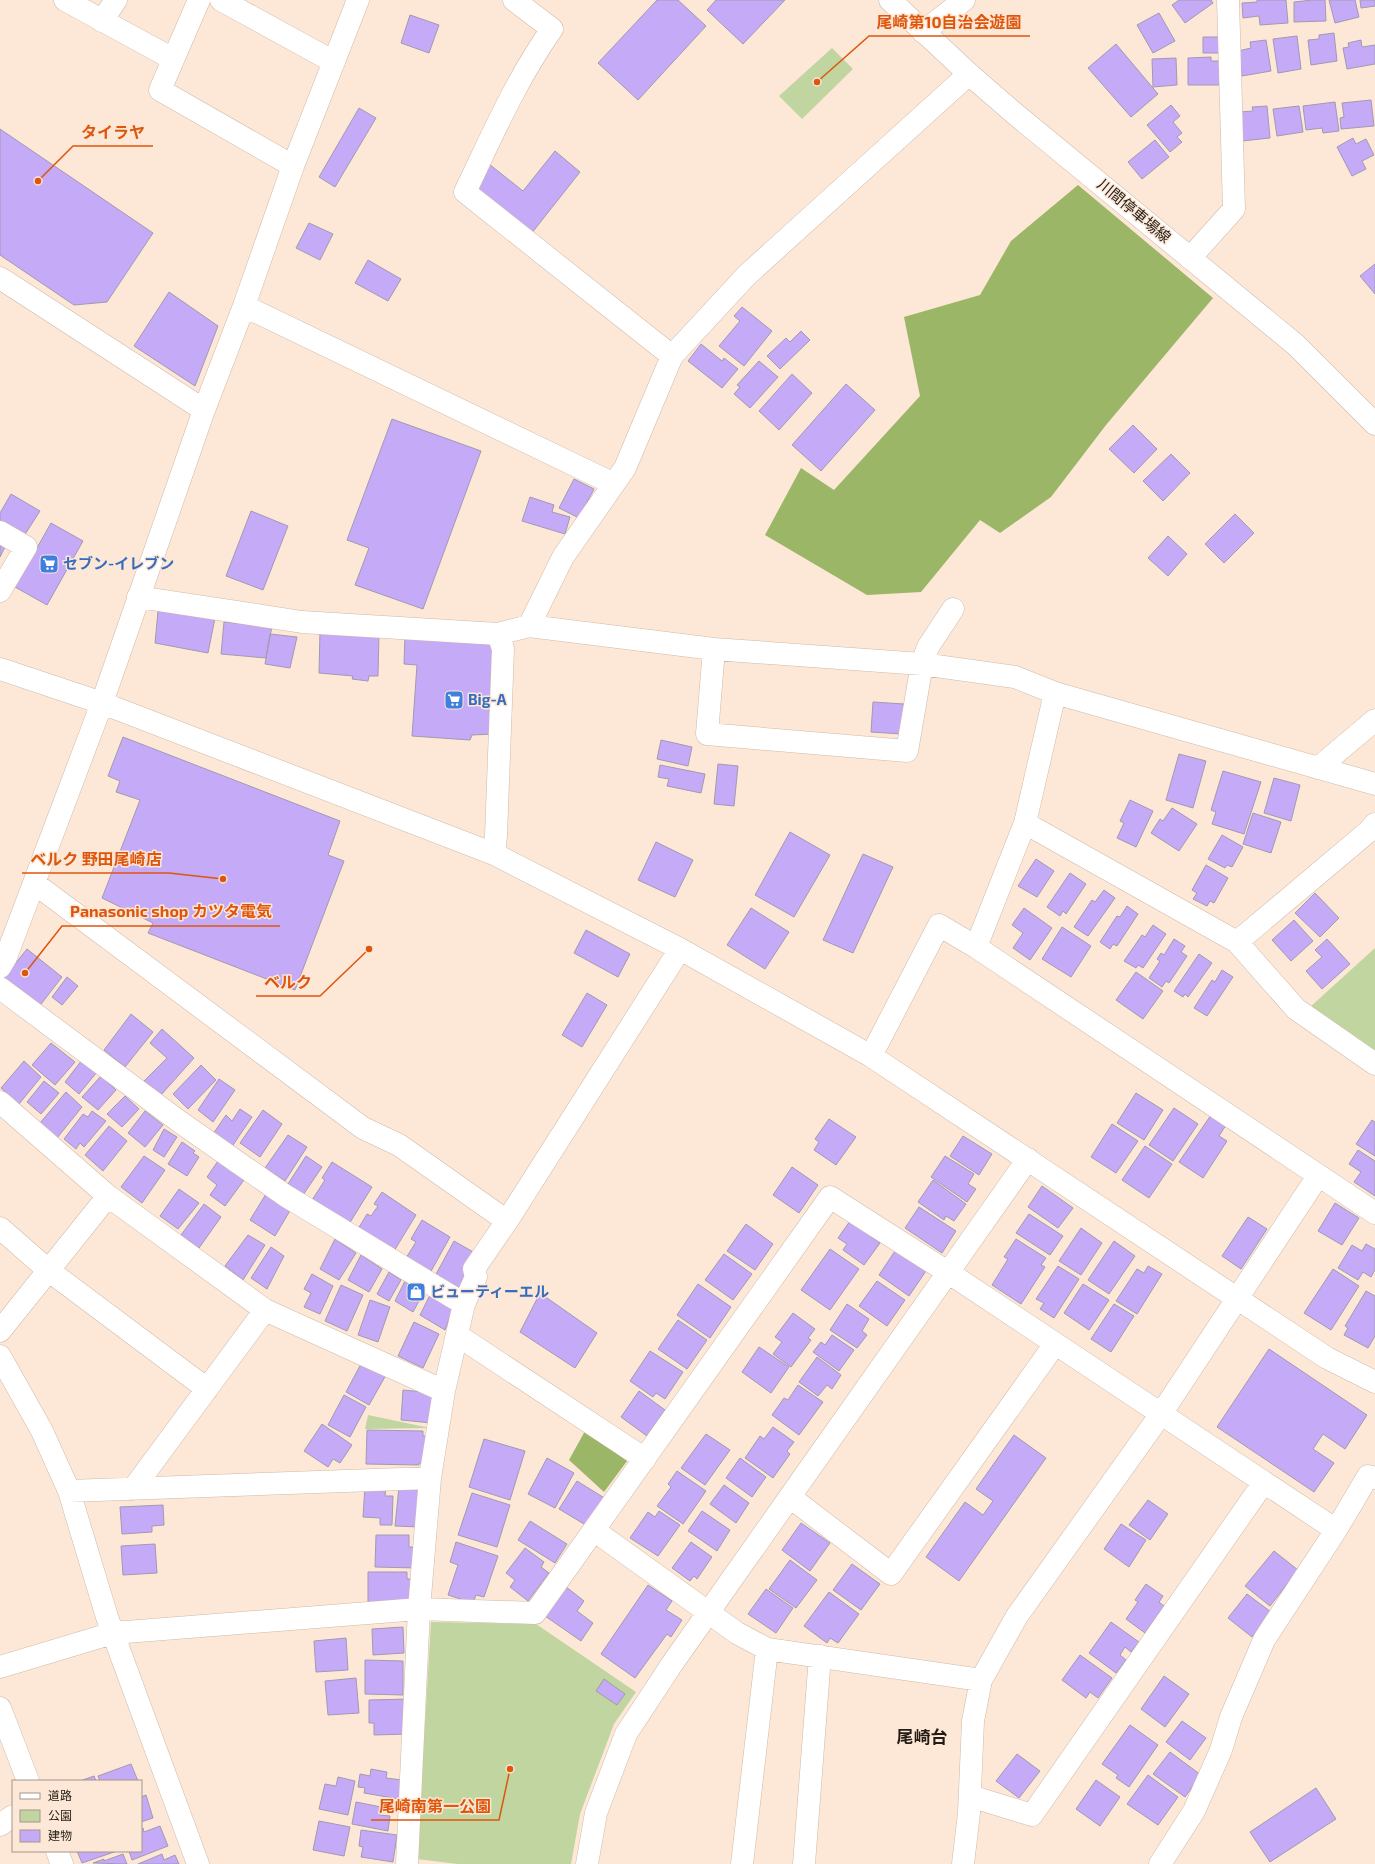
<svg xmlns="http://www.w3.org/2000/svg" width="1375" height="1864" viewBox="0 0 1375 1864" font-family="'Exo 2','Noto Sans JP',sans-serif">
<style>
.green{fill:#c1d5a1}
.forest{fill:#9ab666}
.building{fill:#c5aaf8;stroke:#a19ab0}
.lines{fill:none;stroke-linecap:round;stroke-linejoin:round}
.minor-casing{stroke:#cfbaa9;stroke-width:23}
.major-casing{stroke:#cfbaa9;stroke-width:23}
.minor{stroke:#fff;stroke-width:22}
.major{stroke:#fff;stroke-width:22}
.labels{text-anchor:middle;stroke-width:3;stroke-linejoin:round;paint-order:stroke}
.street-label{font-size:15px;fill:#231c15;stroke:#fde7d6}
.shop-label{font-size:15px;font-weight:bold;fill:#366cbe;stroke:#fde7d6;text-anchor:start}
.quarter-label{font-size:17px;font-weight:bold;fill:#231c15;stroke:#fde7d6}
.leader{fill:none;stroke:#de560c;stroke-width:1.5}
.callout-dot{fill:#de560c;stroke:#fde7d6;stroke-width:1.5}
.callout-label{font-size:16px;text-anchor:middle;font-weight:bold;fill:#de560c;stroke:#fde7d6;stroke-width:3;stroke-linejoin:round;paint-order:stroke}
</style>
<rect width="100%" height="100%" fill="#fde7d6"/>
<path class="green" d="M832,48L853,69L802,119L779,96Z
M1375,948V1054L1309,1008Z
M368,1415L430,1428L365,1429Z
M431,1622L536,1624L636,1692L614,1724L580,1814L571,1864H458L417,1859Z"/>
<path class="forest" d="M1078,185L1213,298L1106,425L1051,497L1000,533L980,520L921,592L867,595L765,535L801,468L834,490L920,396L904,317L980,295L1011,241Z
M585,1431L627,1461L604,1492L569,1460Z"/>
<path class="building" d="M657,0H678L706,26L638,100L598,63Z
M716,0H785L743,44L707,10Z
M1179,0H1211L1213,3L1185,23L1172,5Z
M1257,0H1286L1288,23L1260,25L1259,16L1243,18L1242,3L1257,2Z
M1312,0H1325L1326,21L1294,22V2Z
M1329,0H1355L1359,17L1335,23Z
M1360,0H1375V6L1361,8Z
M1159,13L1175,41L1153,53L1137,25Z
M410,15L439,25L429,53L401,43Z
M1334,33L1337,61L1311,65L1308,40L1319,39V35Z
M1297,36L1301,69L1278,73L1273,39Z
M1203,37H1221V53H1203Z
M1266,40L1271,71L1242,76L1238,51L1251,48L1250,42Z
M1361,40L1362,47L1375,45V64L1347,69L1343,48L1349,47L1348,43Z
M1116,44L1158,94L1131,117L1088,68Z
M1211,57V61H1221V85H1188V58Z
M1176,58L1177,85L1153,87L1152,59Z
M1371,100L1374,126L1341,129L1340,118L1344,117L1342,103Z
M1335,102L1339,131L1323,133L1322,128L1306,130L1303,106Z
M1171,105L1180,116L1173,122L1182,133L1177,137L1182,142L1170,152L1147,125Z
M1267,106L1270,138L1242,141L1239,112L1253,111L1252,107Z
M1299,106L1303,132L1277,136L1273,109Z
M359,108L376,118L335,187L319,177Z
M0,129L153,233L107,302L74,305L0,255Z
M1353,138L1356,144L1366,139L1374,155L1362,161L1366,169L1352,176L1337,147Z
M1155,140L1169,157L1142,179L1128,162Z
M555,151L580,172L531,234L472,186L489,164L523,191Z
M309,223L333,234L320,260L296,248Z
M368,260L401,279L388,301L355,283Z
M1375,264V294L1360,276Z
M169,292L218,326L195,386L134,346Z
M742,307L772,331L744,366L719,346L740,321L734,316Z
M801,331L810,340L780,369L767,356L786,338L790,342Z
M701,344L722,361L724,358L738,369L722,388L688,361Z
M759,361L778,377L750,408L734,394L740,387L737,385Z
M792,374L812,393L779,430L759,411Z
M846,384L875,410L821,471L792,445Z
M392,419L481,451L423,609L355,585L369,548L347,540Z
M1133,425L1157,449L1134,473L1109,449Z
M1171,454L1190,473L1163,501L1143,481Z
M574,479L594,489L579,518L559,508Z
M11,494L40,511L24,536L0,522V513Z
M530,497L554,505L552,512L570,517L565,534L522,521Z
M251,511L288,526L263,590L226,576Z
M1235,514L1254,533L1224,563L1205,544Z
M51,523L83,541L47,605L15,587Z
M1168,536L1187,554L1168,576L1148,558Z
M0,544L5,547L0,557Z
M158,611L215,618L208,653L155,643Z
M224,622L272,626L266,658L221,654Z
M320,631L379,633L378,676H369L368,681L352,679L353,676L319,673Z
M270,634L297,637L290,668L265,664Z
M405,635L488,640L496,654L494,734L472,735L470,740L412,736L417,665L404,664Z
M873,702L904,704L902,734L871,732Z
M123,737L340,821L328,855L344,861L295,990L148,933L153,923L102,898L140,800L116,792L120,781L108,776Z
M661,740L692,747L688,766L657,759Z
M1179,754L1206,761L1193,808L1166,800Z
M718,764L738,766L734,806L714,804Z
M660,765L705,774L701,793L667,786L669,779L658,777Z
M1223,771L1261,782L1244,834L1212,824L1216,812L1211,810Z
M1274,778L1300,785L1291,821L1264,813Z
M1130,800L1153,811L1136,847L1117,838L1124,823L1120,821Z
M1172,808L1197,824L1179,851L1151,833L1160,819L1163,821Z
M1253,813L1281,822L1271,853L1243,844Z
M790,832L830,855L794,917L755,895Z
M1222,835L1243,847L1232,867L1227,865L1225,868L1208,859Z
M656,842L693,860L675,897L638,880Z
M863,854L893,867L853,953L823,940Z
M1036,859L1054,871L1037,897L1018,886Z
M1206,865L1228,878L1214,903L1210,901L1207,906L1193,899L1197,893L1192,890Z
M1070,873L1086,884L1066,914L1063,911L1060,916L1047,907Z
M1104,890L1115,898L1088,936L1074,927L1092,900L1095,902Z
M1315,893L1339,918L1320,937L1295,913Z
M1127,906L1138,914L1117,946L1113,944L1110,949L1100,942L1117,916L1120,917Z
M751,908L789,932L765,969L727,945Z
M1024,908L1052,928L1030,960L1013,948L1023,933L1012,925Z
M1294,920L1313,941L1291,961L1272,940Z
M1153,925L1166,934L1143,968L1138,965L1136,968L1124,961L1142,935L1145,937Z
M1062,927L1091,946L1071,977L1042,959Z
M586,930L630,954L618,977L574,953Z
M1174,939L1185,946L1181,952L1187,956L1169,983L1166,981L1162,987L1149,978L1160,961L1157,959L1161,953L1164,955Z
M1327,939L1350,964L1322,989L1306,971L1322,957L1315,950Z
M27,949L62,977L38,1008L2,980Z
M1199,954L1212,963L1188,997L1185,994L1183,997L1174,991Z
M1222,970L1233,977L1207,1016L1194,1008L1212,980L1215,982Z
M1136,972L1163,991L1143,1019L1116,1000Z
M67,977L78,986L62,1005L52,997Z
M587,993L607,1005L582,1047L562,1035Z
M131,1014L153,1032L125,1067L104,1050Z
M162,1029L194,1058L161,1095L144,1081L167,1058L150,1043Z
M51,1043L75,1062L55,1085L32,1065Z
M82,1060L97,1072L79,1094L65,1082Z
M24,1061L41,1077L19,1104L1,1088Z
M201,1065L216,1080L188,1109L173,1094Z
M101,1076L116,1090L98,1110L82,1097Z
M219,1079L235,1090L213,1122L198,1110Z
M44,1081L59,1093L41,1114L27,1102Z
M66,1092L82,1107L57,1138L40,1123Z
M1136,1093L1163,1110L1144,1140L1117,1123Z
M125,1096L139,1109L122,1127L107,1114Z
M1174,1108L1198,1124L1173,1161L1149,1145Z
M240,1109L252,1117L231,1148L213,1134L226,1115L232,1121Z
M263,1110L282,1124L260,1157L240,1143Z
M92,1111L106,1121L84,1147L80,1143L76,1149L64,1139L83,1114L88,1117Z
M145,1111L163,1125L145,1147L128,1133Z
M1211,1115L1226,1125L1219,1136L1227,1141L1203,1178L1179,1162Z
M829,1119L856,1137L836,1165L814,1150L819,1142L815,1139Z
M1372,1120L1375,1122V1156L1356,1144Z
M1112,1124L1138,1141L1116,1173L1091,1157Z
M109,1126L127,1141L103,1171L85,1155Z
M164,1129L177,1137L164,1157L153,1150Z
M288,1135L307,1147L285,1181L265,1168Z
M963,1136L992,1154L979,1175L950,1156Z
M182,1142L195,1151L193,1153L199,1157L187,1176L168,1164Z
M1145,1146L1172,1164L1149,1198L1122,1180Z
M1358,1150L1375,1161V1196L1354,1182L1361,1172L1349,1164Z
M144,1156L165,1170L142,1203L121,1187Z
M306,1156L322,1167L303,1195L288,1184Z
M945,1156L974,1174L968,1184L976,1189L967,1202L931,1177Z
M218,1161L244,1180L225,1206L210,1195L217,1185L207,1177Z
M332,1162L372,1187L349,1224L312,1200L325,1180L322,1178Z
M792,1167L818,1185L799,1213L773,1195Z
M933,1180L966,1204L954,1221L946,1216L944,1220L918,1202Z
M1042,1186L1073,1208L1058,1228L1028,1207Z
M179,1189L199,1203L178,1229L160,1216Z
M382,1192L416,1215L394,1251L358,1229L367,1214L371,1216L378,1206L374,1204Z
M266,1194L291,1209L275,1236L250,1220Z
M1335,1203L1359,1218L1342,1245L1318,1231Z
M204,1204L221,1217L199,1248L181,1235Z
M919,1207L956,1231L942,1253L905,1228Z
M1029,1214L1063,1236L1050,1255L1016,1233Z
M1248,1217L1267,1229L1241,1269L1222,1256Z
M422,1220L450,1237L430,1273L406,1258L416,1242L411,1239Z
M850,1221L880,1243L864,1265L843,1250L847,1244L838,1238Z
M746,1224L773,1244L755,1270L727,1251Z
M1081,1228L1102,1243L1081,1275L1059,1261Z
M248,1235L265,1245L243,1280L225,1266Z
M335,1239L356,1253L339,1280L320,1269Z
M1016,1239L1046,1258L1041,1265L1045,1267L1021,1304L992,1285L1008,1259L1004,1257Z
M454,1241L475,1253L460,1294L434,1278Z
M1114,1241L1135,1256L1109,1294L1088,1280Z
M1366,1244L1375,1249V1270L1371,1277L1363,1272L1358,1280L1338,1268L1352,1245L1362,1251Z
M271,1247L284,1256L267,1289L251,1278Z
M897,1248L928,1268L909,1296L879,1275Z
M830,1249L859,1269L830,1310L801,1290Z
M724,1254L752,1274L733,1300L705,1280Z
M361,1255L382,1269L369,1292L348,1280Z
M1058,1266L1079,1279L1054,1318L1040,1309L1044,1303L1036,1299Z
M1148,1266L1162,1274L1137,1314L1116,1301L1137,1269L1144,1273Z
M1333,1269L1359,1286L1331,1330L1304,1313Z
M389,1272L401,1280L389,1301L377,1294Z
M312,1274L333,1286L320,1314L304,1307L311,1293L304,1289Z
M405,1281L424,1292L413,1312L395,1301Z
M877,1281L905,1300L887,1326L859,1306Z
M698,1284L731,1307L710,1338L677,1315Z
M1083,1284L1109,1300L1089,1330L1064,1313Z
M341,1285L363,1295L347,1331L325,1321Z
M1366,1291L1375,1296V1336L1368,1348L1344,1335L1348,1328L1345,1326Z
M431,1293L449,1303L452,1311L445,1330L420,1315Z
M540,1293L597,1333L575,1368L520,1332Z
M370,1300L390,1307L378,1342L358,1335Z
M847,1304L869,1319L862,1331L867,1335L857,1348L830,1330Z
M1114,1304L1134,1316L1111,1352L1091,1339Z
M793,1313L815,1329L808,1338L811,1340L791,1367L773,1354L782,1342L775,1337Z
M678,1320L707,1340L687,1369L658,1349Z
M414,1322L439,1334L423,1368L398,1356Z
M832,1335L854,1350L839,1371L813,1352L821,1342L825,1345Z
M759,1347L789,1367L771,1393L742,1372Z
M1269,1349L1367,1415L1345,1449L1323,1434L1313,1449L1334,1463L1314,1492L1217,1427Z
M650,1351L683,1372L665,1399L656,1393L653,1397L630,1381Z
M817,1357L841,1375L832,1389L827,1385L818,1396L799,1382Z
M362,1362L386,1375L369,1405L346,1392Z
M798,1385L823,1402L799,1435L772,1415L784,1398L788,1400Z
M403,1390L434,1393L432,1423L401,1420Z
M639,1391L665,1410L647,1436L621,1417Z
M344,1395L366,1407L350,1437L328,1425Z
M322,1424L352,1445L340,1463L333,1459L328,1467L304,1451Z
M773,1427L794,1442L787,1451L790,1454L773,1478L745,1458L760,1436L764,1439Z
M367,1430L423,1431V1436H428V1463H419V1465L366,1464Z
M706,1434L730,1450L705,1485L681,1468Z
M1014,1435L1046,1458L959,1581L926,1557L965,1502L983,1515L993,1501L976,1489Z
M484,1439L525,1451L510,1500L469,1487Z
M547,1458L574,1473L555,1508L528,1494Z
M740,1458L766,1477L752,1497L726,1478Z
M677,1471L706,1491L683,1524L657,1506L671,1487L668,1484Z
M577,1481L606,1499L589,1527L559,1509Z
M724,1485L749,1503L736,1523L710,1504Z
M365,1486L386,1487L385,1496H393L392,1525H380V1518L363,1517Z
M399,1487L423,1489L420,1527L395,1526Z
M472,1493L510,1505L497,1547L458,1535Z
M1148,1500L1168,1514L1150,1540L1129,1525Z
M163,1505L164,1525L152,1526V1532L122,1534L120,1507Z
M659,1511L680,1525L658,1556L630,1538L648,1512L655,1517Z
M702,1511L730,1530L717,1551L688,1531Z
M530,1521L567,1544L555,1563L518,1540Z
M801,1523L830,1543L810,1571L782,1550Z
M1121,1524L1146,1540L1129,1567L1104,1549Z
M376,1535H409V1547H417V1568L375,1567Z
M456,1542L498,1556L484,1597L476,1595L473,1603L448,1595L458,1565L450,1562Z
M691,1542L712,1557L697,1579L694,1576L690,1581L672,1568Z
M155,1544L157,1573L123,1575L121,1546Z
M525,1548L544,1562L541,1567L549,1573L528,1601L510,1587L515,1580L506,1573Z
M1274,1551L1298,1570L1270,1606L1245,1586Z
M790,1560L817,1580L796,1608L769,1589Z
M852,1564L880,1584L861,1610L833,1590Z
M368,1572H407V1579H415V1603L368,1604Z
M1146,1584L1163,1596L1159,1602L1164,1606L1145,1633L1126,1619L1138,1602L1135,1600Z
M648,1585L672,1601L666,1610L682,1620L671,1637L667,1634L635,1678L601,1654Z
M565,1586L584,1601L577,1611L593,1623L581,1641L545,1616Z
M766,1589L793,1608L776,1633L748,1614Z
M829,1592L859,1614L838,1643L830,1638L827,1643L804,1626Z
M1247,1594L1271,1612L1252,1637L1228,1618Z
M1111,1622L1139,1642L1131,1652L1125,1647L1120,1655L1126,1660L1116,1673L1089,1653Z
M403,1627L404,1653L373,1655L372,1629Z
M346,1638L348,1670L316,1672L314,1641Z
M1080,1655L1112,1678L1098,1698L1090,1692L1086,1698L1062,1680Z
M365,1660L403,1661V1695L365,1694Z
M1164,1676L1189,1694L1165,1727L1141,1709Z
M356,1678L359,1713L328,1715L325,1681Z
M604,1679L625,1694L617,1705L596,1691Z
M407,1699L408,1734L374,1735V1723H369V1700Z
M1182,1721L1206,1738L1190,1760L1166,1742Z
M1130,1725L1158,1745L1129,1787L1116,1778L1118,1775L1102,1764Z
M1170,1752L1201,1775L1185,1797L1153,1774Z
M1017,1754L1040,1771L1019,1798L996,1781Z
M131,1764L138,1781H100L98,1776Z
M371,1769L387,1772L386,1778L402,1780L399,1799L364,1793L365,1788L358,1787L360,1774L370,1776Z
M1148,1775L1178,1797L1158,1825L1127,1804Z
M94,1776L96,1781H80Z
M338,1777L355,1781L348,1815L319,1809L325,1784L336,1786Z
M1096,1780L1120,1797L1100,1826L1076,1809Z
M1316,1788L1336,1819L1270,1862L1250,1832Z
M146,1795L153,1818L141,1822V1797Z
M356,1802L381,1807L380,1815L390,1816L388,1831L352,1824Z
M319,1821L350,1827L344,1856L313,1850Z
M160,1826L168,1846L132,1860L129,1851H141V1829L143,1828L144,1832Z
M361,1830L397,1835L393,1862L361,1857L363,1847L359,1846Z
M77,1851H117L82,1863Z
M123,1854L127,1864L93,1863L104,1859V1861Z
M162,1854L164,1860L175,1855L179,1864H138Z"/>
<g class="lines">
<defs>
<path id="minor" d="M65,0L173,59
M199,0L160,90L293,166
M221,0L334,62
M514,0L552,29C516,80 492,136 465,192L672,356
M102,21L116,0
M923,32L964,0
M1190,258L1234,209L1228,0
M0,278L204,410
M244,306L614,484
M0,532L26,547L0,591
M138,597L302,622L498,634L529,626L714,649L922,664L1015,677L1055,693L1375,784
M529,626L563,557L625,468L672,356L747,275L969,74
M714,649L707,734L907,751L922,664L928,647L953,609
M0,669L102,703L494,854L680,949L871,1056L1327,1358L1375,1382
M1318,768L1375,720
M1025,823L1237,942L1296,1009L1375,1064
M494,854L496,836L503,649L498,634
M34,883L363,1128L399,1145L507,1221
M1237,942L1369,831L1375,824
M976,947L1025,823L1055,693
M0,967L6,957L102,703L204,410L244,306L293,166L358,0
M0,988L180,1122L286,1196L464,1304
M871,1056L939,925L976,947L1375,1213
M0,1102L108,1196L265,1310L444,1391
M0,1228L48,1270L207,1389
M0,1331L108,1196
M457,1335L645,1459
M0,1356L42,1431L69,1491L107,1617L198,1864
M133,1489L265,1310
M69,1491L430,1478
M790,1497L891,1574L1055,1344
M595,1531L737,1633L767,1649L981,1680
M0,1667L113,1633L419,1609L535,1613L830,1197L949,1273L1336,1530
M0,1708L28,1781
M970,1796L1032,1815L1264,1482
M0,1825L13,1816
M57,1851L62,1864
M407,1864L419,1609L430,1478L444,1391L464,1304L476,1277L474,1269L507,1221L680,949
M587,1864L596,1813L626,1734L672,1664L1028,1159
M742,1864L767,1649
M804,1864L820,1656
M963,1864L969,1813L973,1721L981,1680L1017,1616L1161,1414L1318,1176
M1160,1864L1194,1811L1221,1750L1231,1717L1264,1640L1336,1530L1368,1476L1375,1478"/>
<path id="major" d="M890,0L969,74L1014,113L1296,345L1375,424"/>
</defs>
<use href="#minor" class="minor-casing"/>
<use href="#major" class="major-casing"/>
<use href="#minor" class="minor"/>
<use href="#major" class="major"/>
</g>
<defs>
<symbol id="supermarket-square" viewBox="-11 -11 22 22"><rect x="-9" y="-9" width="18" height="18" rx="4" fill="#3f7fe0" stroke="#fde7d6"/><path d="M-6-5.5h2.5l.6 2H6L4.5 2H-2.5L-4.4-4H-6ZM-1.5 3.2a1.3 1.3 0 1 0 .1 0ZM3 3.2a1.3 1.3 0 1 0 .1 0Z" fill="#fff"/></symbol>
<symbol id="shop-square" viewBox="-11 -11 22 22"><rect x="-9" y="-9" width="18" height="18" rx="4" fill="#3f7fe0" stroke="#fde7d6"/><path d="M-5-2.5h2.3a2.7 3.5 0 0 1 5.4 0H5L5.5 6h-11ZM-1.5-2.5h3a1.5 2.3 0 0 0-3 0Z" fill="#fff"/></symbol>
</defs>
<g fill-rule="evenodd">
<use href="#supermarket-square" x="38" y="553" width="22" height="22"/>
<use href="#supermarket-square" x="443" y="689" width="22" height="22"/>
<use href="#shop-square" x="405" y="1281" width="22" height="22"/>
</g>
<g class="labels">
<g class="street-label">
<text transform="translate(1134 211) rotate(40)" y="5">川間停車場線</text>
</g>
<g class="shop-label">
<text x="63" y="569">セブン-イレブン</text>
<text x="468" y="705">Big-A</text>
<text x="430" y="1297">ビューティーエル</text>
</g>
<g class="quarter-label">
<text x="922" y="1743">尾崎台</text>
</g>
</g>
<path class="leader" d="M817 82L869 36H1030M38 181L73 146H153M223 879L169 873H22M25 973L62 926H280M369 949L320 996H256M510 1769L499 1820H371"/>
<g class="callout-dot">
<circle cx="817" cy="82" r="4"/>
<circle cx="38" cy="181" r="4"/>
<circle cx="223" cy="879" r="4"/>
<circle cx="25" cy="973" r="4"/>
<circle cx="369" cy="949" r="4"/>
<circle cx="510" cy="1769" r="4"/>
</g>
<g class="callout-label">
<text x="949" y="28">尾崎第10自治会遊園</text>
<text x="113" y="138">タイラヤ</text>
<text x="96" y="865">ベルク 野田尾崎店</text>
<text x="171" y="917">Panasonic shop カツタ電気</text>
<text x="288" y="988">ベルク</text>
<text x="435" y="1812">尾崎南第一公園</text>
</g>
<rect x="12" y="1780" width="130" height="72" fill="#fde7d6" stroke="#a69689"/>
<rect x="20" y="1793" width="20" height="6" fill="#ffffff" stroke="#a69689"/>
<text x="48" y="1800" font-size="12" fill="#231c15">道路</text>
<rect x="20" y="1810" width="20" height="12" fill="#c1d5a1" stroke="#a69689"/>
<text x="48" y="1820" font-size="12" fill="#231c15">公園</text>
<rect x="20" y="1830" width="20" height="12" fill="#c5aaf8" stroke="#a69689"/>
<text x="48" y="1840" font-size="12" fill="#231c15">建物</text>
</svg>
